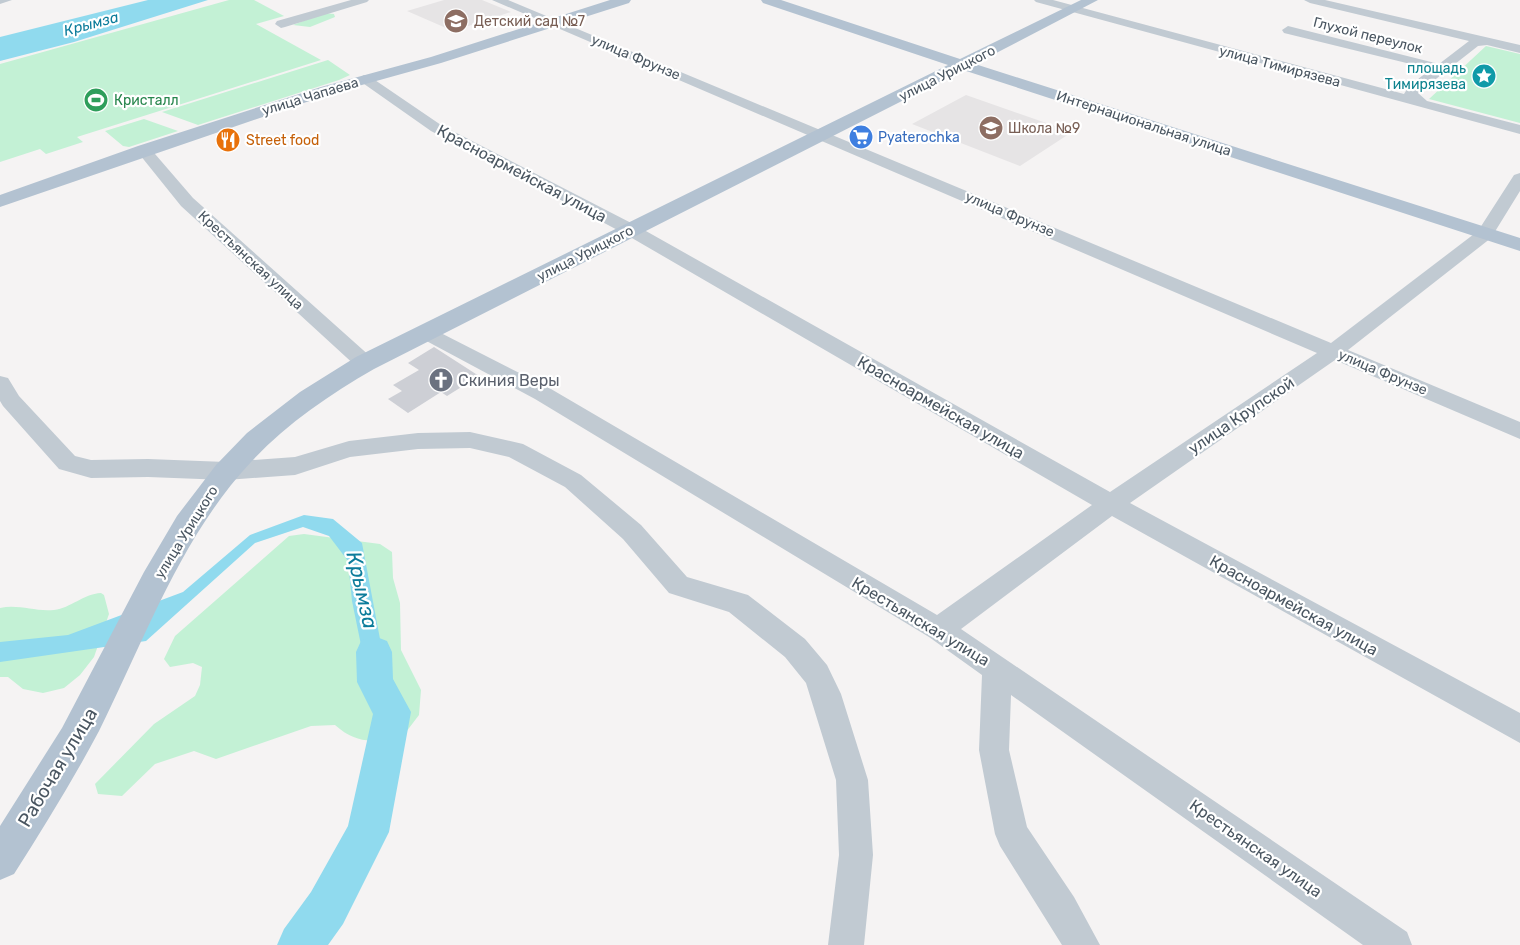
<svg xmlns="http://www.w3.org/2000/svg" width="1520" height="945" viewBox="0 0 1520 945" font-family="Rubik,sans-serif">
<style>
.education{fill:#e6e4e5}
.green{fill:#c3f1d5}
.water{fill:#90daee}
.lines{fill:none;stroke-linecap:round;stroke-linejoin:round}
.river{fill:#90daee;fill-rule:evenodd}
.building{fill:#cdcfd5}
.minor{fill:#c1cad2;fill-rule:evenodd}
.major{fill:#b3c2d1;fill-rule:evenodd}
.labels{text-anchor:middle;stroke-width:4.5;stroke-linejoin:round;paint-order:stroke}
.far-education-label{font-size:14px;fill:#785e54;stroke:#fff;text-anchor:start}
.far-street-label{font-size:14px;fill:#4a5661;stroke:#fff}
.far-culture-label{font-size:14px;fill:#0d838f;stroke:#fff;text-anchor:end}
.far-leisure-label{font-size:14px;fill:#27864d;stroke:#fff;text-anchor:start}
.far-shop-label{font-size:14px;fill:#366cbe;stroke:#fff;text-anchor:start}
.far-food-label{font-size:14px;fill:#c56008;stroke:#fff;text-anchor:start}
.far-water-label{font-size:15px;font-style:italic;fill:#0c7c9b;stroke:#fff}
.street-label{font-size:16px;fill:#4a5661;stroke:#fff}
.worship-label{font-size:16px;fill:#5b616d;stroke:#fff;text-anchor:start}
.near-street-label{font-size:19px;fill:#4a5661;stroke:#fff}
.near-water-label{font-size:21px;font-style:italic;fill:#0c7c9b;stroke:#fff}
</style>
<rect width="100%" height="100%" fill="#f5f3f3"/>
<path class="education" d="M444,0H482L511,12L453,31L407,11Z
M966,95L1072,132L1020,166L912,124Z"/>
<path class="green" d="M229,0H254L284,16L256,24L321,60L77,137L83,142L46,154L40,149L0,162V64Z
M324,13L334,14L335,17L310,27L293,25Z
M1486,46L1520,54V123L1429,99Z
M328,60L350,75L339,80L198,125L162,112Z
M144,119L178,131L129,147L123,146L105,131Z
M304,534L380,544L392,552L393,578L400,603L401,650L421,690L419,715L403,736C374,741 359,746 335,725L311,726L216,759L194,751L155,764L122,796L98,794L95,784L154,724L195,696L200,685L202,667L193,663L170,667L164,659L175,636L289,536Z
M101,593L104,595L109,614L94,657L80,675L64,688L43,693L23,689L8,677H0V608C19,604 35,612 54,610C71,608 83,594 101,593Z"/>
<path class="water" d="M148,0H208L74,42L0,61V37Z
M304,515L333,519L362,543L380,639L394,685L376,695L361,645L352,601L348,561L329,536L303,527L255,543L146,641L0,662V642L68,635L183,592L250,535Z"/>
<g class="lines">
<path class="river" d="M374,636L387,641L392,652L393,679L411,712L389,832L343,924L328,945H277L284,929L311,892L348,826L373,714L357,682L356,652L361,641Z"/>
</g>
<path class="building" d="M434,347L479,376L447,396L441,392L408,413L388,399L402,391L393,385L419,370L408,363Z"/>
<g class="lines">
<path class="minor" d="M0,0H12L0,4Z
M351,0H369L367,2L285,27L281,28L275,24L277,21Z
M492,0H508L1331,343L1478,231L1514,175L1520,173V191L1491,238L1348,350L1520,422V439L1335,360L1130,503L1520,713V743L1112,516L961,629L1407,932L1412,945H1363L1011,695L1009,750L1027,827L1074,897L1100,945H1062L1000,846L995,834L979,750L982,675L929,637L535,399L419,337L416,333L419,329L426,327L433,329L551,389L937,615L1092,505L625,234L431,131L357,79L364,75L369,76L441,125L637,226L1110,492L1317,353Z
M1034,0H1053L1404,94L1409,86L1431,69L1284,33L1282,30L1288,26L1439,64L1469,41L1310,3L1304,0H1325L1520,45V53L1487,45L1478,46L1418,93L1427,101L1520,125V134L1036,2Z
M144,145L149,147L193,198L372,358L375,363L372,368L365,370L358,368L181,206L136,150Z
M0,376L8,378L19,396L75,456L91,460L148,459L226,462L295,457L349,441L418,433L470,432L523,444L581,475L641,525L687,577L748,595L805,639L827,665L841,694L868,780L873,855L864,945H828L839,855L836,780L806,683L785,657L729,612L669,593L623,539L565,487L509,457L470,448L418,449L350,457L295,475L226,480L148,477L91,478L59,469L3,406L0,401Z"/>
<path class="major" d="M610,0H631L629,3L441,63L333,93L0,207V195L138,146L321,87L431,57Z
M761,0H781L960,59L1081,0H1098L975,64L1520,238V251L963,70L374,369C329,395 286,424 251,462C180,538 145,639 99,731C73,780 44,827 14,874L0,880V826L62,728L144,572L177,516L216,465L247,433L300,392L356,357L948,65L763,3Z"/>
</g>
<defs>
<symbol id="school-disc" viewBox="-11 -11 22 22"><circle r="9.5" fill="#8d6e63" stroke="#fff"/><path d="M0-5L7-2L0 1L-7-2ZM-4 1L0 2.5L4 1V4Q0 6-4 4Z" fill="#fff"/></symbol>
<symbol id="sight-disc" viewBox="-11 -11 22 22"><circle r="9.5" fill="#0f9aa8" stroke="#fff"/><path d="M0-6L1.8-2.2L6-1.7L2.9 1.2L3.7 5.4L0 3.3L-3.7 5.4L-2.9 1.2L-6-1.7L-1.8-2.2Z" fill="#fff"/></symbol>
<symbol id="stadium-disc" viewBox="-11 -11 22 22"><circle r="9.5" fill="#2e9e5b" stroke="#fff"/><path d="M0-5a6.5 5 0 1 0 0 10a6.5 5 0 1 0 0-10ZM-3.5-1.8h7v3.6h-7Z" fill="#fff"/></symbol>
<symbol id="supermarket-disc" viewBox="-11 -11 22 22"><circle r="9.5" fill="#3f7fe0" stroke="#fff"/><path d="M-6-5.5h2.5l.6 2H6L4.5 2H-2.5L-4.4-4H-6ZM-1.5 3.2a1.3 1.3 0 1 0 .1 0ZM3 3.2a1.3 1.3 0 1 0 .1 0Z" fill="#fff"/></symbol>
<symbol id="restaurant-disc" viewBox="-11 -11 22 22"><circle r="9.5" fill="#e8710a" stroke="#fff"/><path d="M-5-6h1v4h1v-4h1v4h1v-4h1v5L-1.5 .5V6h-2V.5L-5-1ZM5-6V6H3V1.5H1.5Q1.5-4 5-6Z" fill="#fff"/></symbol>
<symbol id="church-disc" viewBox="-11 -11 22 22"><circle r="9.5" fill="#6b7280" stroke="#fff"/><path d="M-1.2-6h2.4v3.5h3.3v2.4h-3.3V6h-2.4V-.1h-3.3v-2.4h3.3Z" fill="#fff"/></symbol>
</defs>
<g fill-rule="evenodd">
<use href="#school-disc" x="442" y="7" width="28" height="28"/>
<use href="#sight-disc" x="1470" y="62" width="28" height="28"/>
<use href="#stadium-disc" x="82" y="86" width="28" height="28"/>
<use href="#school-disc" x="977" y="114" width="28" height="28"/>
<use href="#supermarket-disc" x="847" y="123" width="28" height="28"/>
<use href="#restaurant-disc" x="214" y="126" width="28" height="28"/>
<use href="#church-disc" x="427" y="366" width="28" height="28"/>
</g>
<g class="labels">
<g class="far-education-label">
<text x="474" y="26">Детский сад №7</text>
<text x="1008" y="133">Школа №9</text>
</g>
<g class="far-street-label">
<text transform="translate(1368 35) rotate(14)" y="5">Глухой переулок</text>
<text transform="translate(636 57) rotate(23)" y="5">улица Фрунзе</text>
<text transform="translate(1280 66) rotate(15)" y="5">улица Тимирязева</text>
<text transform="translate(947 73) rotate(-27)" y="5">улица Урицкого</text>
<text transform="translate(310 96) rotate(-17)" y="5">улица Чапаева</text>
<text transform="translate(1144 123) rotate(18)" y="5">Интернациональная улица</text>
<text transform="translate(1010 214) rotate(23)" y="5">улица Фрунзе</text>
<text transform="translate(585 253) rotate(-27)" y="5">улица Урицкого</text>
<text transform="translate(251 260) rotate(43)" y="5">Крестьянская улица</text>
<text transform="translate(1383 372) rotate(23)" y="5">улица Фрунзе</text>
<text transform="translate(186 532) rotate(-58)" y="5">улица Урицкого</text>
</g>
<g class="far-culture-label">
<text x="1466" y="73">площадь<tspan x="1466" dy="16">Тимирязева</tspan></text>
</g>
<g class="far-leisure-label">
<text x="114" y="105">Кристалл</text>
</g>
<g class="far-shop-label">
<text x="878" y="142">Pyaterochka</text>
</g>
<g class="far-food-label">
<text x="246" y="145">Street food</text>
</g>
<g class="far-water-label">
<text transform="translate(91 24) rotate(-15)" y="5">Крымза</text>
</g>
<g class="street-label">
<text transform="translate(522 173) rotate(28)" y="6">Красноармейская улица</text>
<text transform="translate(941 407) rotate(30)" y="6">Красноармейская улица</text>
<text transform="translate(1241 415) rotate(-34)" y="6">улица Крупской</text>
<text transform="translate(1294 605) rotate(29)" y="6">Красноармейская улица</text>
<text transform="translate(921 621) rotate(31)" y="6">Крестьянская улица</text>
<text transform="translate(1256 848) rotate(35)" y="6">Крестьянская улица</text>
</g>
<g class="worship-label">
<text x="458" y="386">Скиния Веры</text>
</g>
<g class="near-street-label">
<text transform="translate(57 767) rotate(-59)" y="7">Рабочая улица</text>
</g>
<g class="near-water-label">
<text transform="translate(362 590) rotate(77)" y="7">Крымза</text>
</g>
</g>
</svg>
